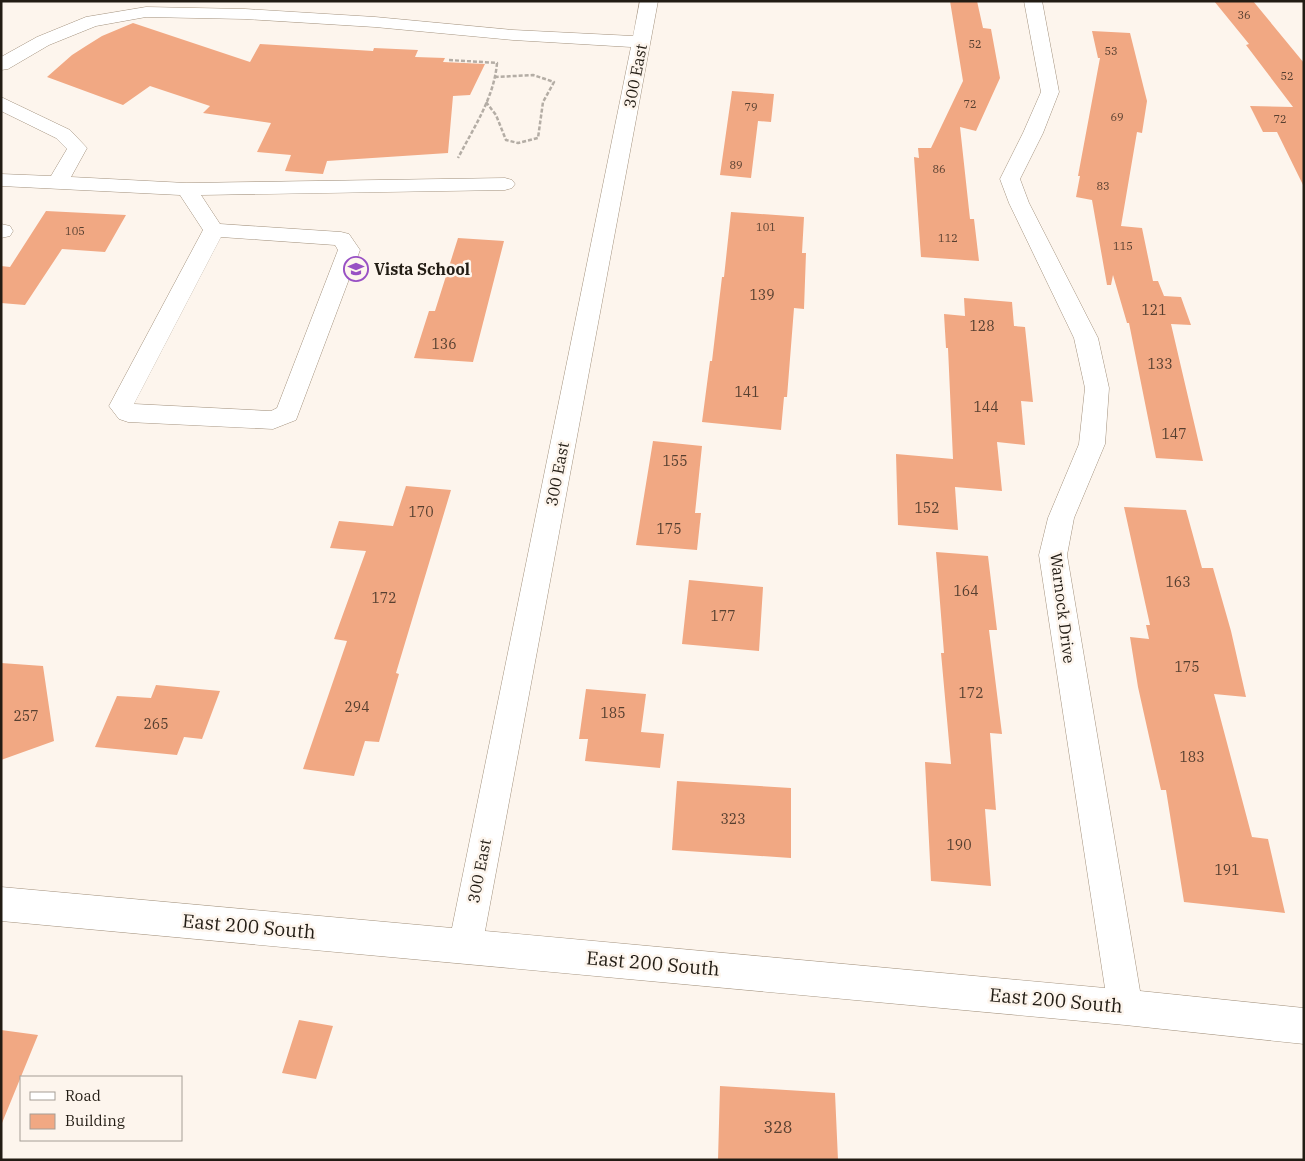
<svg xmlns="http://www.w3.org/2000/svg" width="1305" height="1161" viewBox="0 0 1305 1161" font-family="'IBM Plex Serif',serif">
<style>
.building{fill:#f1a883}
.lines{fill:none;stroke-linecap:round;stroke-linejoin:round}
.minor-casing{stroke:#a3927e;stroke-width:1}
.path{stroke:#b4ada5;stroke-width:2.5;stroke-dasharray:4 2;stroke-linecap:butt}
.minor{fill:#fff;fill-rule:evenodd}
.labels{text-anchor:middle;stroke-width:5;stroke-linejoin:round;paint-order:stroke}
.far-number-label{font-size:11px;fill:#563f30}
.number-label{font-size:14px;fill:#563f30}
.street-label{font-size:16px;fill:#221c14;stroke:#fdf5ed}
.poi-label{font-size:16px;font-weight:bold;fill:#221c14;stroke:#fdf5ed;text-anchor:start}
.near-number-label{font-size:16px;fill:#563f30}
.near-street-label{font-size:19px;fill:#221c14;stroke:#fdf5ed}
</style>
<rect width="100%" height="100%" fill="#fdf5ed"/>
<path class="building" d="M950,1H977L983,28L991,29L1000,78L976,131L960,127L970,219H974L979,261L921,257L914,157L919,158L918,148H931L963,81Z
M1214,1H1253L1304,63V187L1277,132H1263L1250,106L1293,107L1246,45L1249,44Z
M133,23L250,62L260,44L373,51L374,48L418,50L415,57L445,58L443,62L485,64L470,95L453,96L448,153L327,161L323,174L285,171L291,155L257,152L271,123L203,113L210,106L150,86L123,105L47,77L72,55L86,46L102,36Z
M1092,31L1130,33L1147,101L1142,133L1137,132L1121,226L1142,228L1153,281H1158L1164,296L1181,297L1191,325L1171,324L1203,461L1156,458L1129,323H1127L1113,275L1111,285H1107L1092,200L1076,197L1080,176H1078L1100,58H1098Z
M732,91L774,94L771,122L758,121L751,178L720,175Z
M46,211L126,215L105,252L62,249L25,305L1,303V266L10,267Z
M731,212L804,217L802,253H806L804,309L794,308L787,397H784L781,430L702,422L710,361H712L722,277H724Z
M458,238L504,241L473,362L414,358L429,311H435Z
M964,298L1012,302L1014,326L1025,327L1033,402L1021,401L1025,445L997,442L1002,491L955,487L958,530L898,525L896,454L953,459L948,348H946L944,314L965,316Z
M653,441L702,446L695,513H701L697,550L636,545Z
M406,486L451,490L396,673L399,674L379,742L365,741L354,776L303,769L347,641L334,639L366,551L330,548L339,521L393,526Z
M1124,507L1186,510L1202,568H1213L1231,631L1246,697L1214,694L1252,837L1268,839L1285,913L1184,902L1166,790H1161L1138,687L1130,637L1149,639L1146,625H1150Z
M936,552L988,556L997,630H989L1002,734L990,733L996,810L985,809L991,886L931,881L925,762L951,764L941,653H944Z
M689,580L763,587L759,651L682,644Z
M1,663L43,666L54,741L1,760Z
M156,685L220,691L202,739L184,737L177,755L95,747L117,696L151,698Z
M586,689L646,694L641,732L664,734L660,768L585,761L588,739H579Z
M677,781L791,788V858L672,850Z
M299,1020L333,1026L316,1079L282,1073Z
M1,1030L38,1035L2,1123L1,1122Z
M720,1086L835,1093L838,1160H718Z"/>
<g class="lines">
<defs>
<path id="minor" d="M640,1H658L485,931L1105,988L1039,555L1048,518L1079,444L1085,388L1074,338L1009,203L1000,179L1023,133L1041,92L1024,1H1042L1059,92L1043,133L1020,179L1029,203L1098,338L1109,388L1105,444L1074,518L1067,555L1140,991L1304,1008V1044L1125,1025L1,921V887L452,928L631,47L513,40L375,27L245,19L146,17L96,26L49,45L8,69L1,70V57L37,37L86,17L146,7L245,9L375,17L513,30L633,36Z
M1,97L70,130L87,148L71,177L186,183L505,178L512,180L515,184L512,188L505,190L201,195L220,224L341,232L349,234L360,250L296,420L273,429L128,422L119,419L109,406L203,230L180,195L1,186V174L51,176L67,149L56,138L1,111ZM221,237L335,245L338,250L277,408L271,411L134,404Z
M1,224L10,226L13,231L10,236L1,238Z"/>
</defs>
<use href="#minor" class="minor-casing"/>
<path class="path" d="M449,60L497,63C494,98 474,127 458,158
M486,102L496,115L506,140L518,143L538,138L543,102L554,82L533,75L496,77"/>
<use href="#minor" class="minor"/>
</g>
<defs>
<symbol id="school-ring" viewBox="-11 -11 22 22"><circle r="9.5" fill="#fdf5ed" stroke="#9850c4" stroke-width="1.5"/><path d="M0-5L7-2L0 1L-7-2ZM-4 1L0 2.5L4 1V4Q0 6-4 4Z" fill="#9850c4"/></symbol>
</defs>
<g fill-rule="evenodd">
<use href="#school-ring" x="342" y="255" width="28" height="28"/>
</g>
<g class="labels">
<g class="far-number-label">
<text x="1244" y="19">36</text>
<text x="975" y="48">52</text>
<text x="1111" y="55">53</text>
<text x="1287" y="80">52</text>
<text x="970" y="108">72</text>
<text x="751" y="111">79</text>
<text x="1117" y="121">69</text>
<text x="1280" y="123">72</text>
<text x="736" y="169">89</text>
<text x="939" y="173">86</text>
<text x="1103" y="190">83</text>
<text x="766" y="231">101</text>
<text x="75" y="235">105</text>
<text x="948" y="242">112</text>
<text x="1123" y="250">115</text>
</g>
<g class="number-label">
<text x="762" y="300">139</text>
<text x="1154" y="315">121</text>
<text x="982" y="331">128</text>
<text x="444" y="349">136</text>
<text x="1160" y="369">133</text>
<text x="747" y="397">141</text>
<text x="986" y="412">144</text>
<text x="1174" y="439">147</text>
<text x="675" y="466">155</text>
<text x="927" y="513">152</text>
<text x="421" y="517">170</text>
<text x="669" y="534">175</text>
<text x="1178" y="587">163</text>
<text x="966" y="596">164</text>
<text x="384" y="603">172</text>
<text x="723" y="621">177</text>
<text x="1187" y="672">175</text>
<text x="971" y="698">172</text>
<text x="357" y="712">294</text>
<text x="613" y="718">185</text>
<text x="26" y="721">257</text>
<text x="156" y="729">265</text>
<text x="1192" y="762">183</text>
<text x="733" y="824">323</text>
<text x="959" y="850">190</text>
<text x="1227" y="875">191</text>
</g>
<g class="street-label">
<text transform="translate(635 76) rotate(-79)" y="6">300 East</text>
<text transform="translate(557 474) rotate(-79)" y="6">300 East</text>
<text transform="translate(1063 608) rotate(83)" y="6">Warnock Drive</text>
<text transform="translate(479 871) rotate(-79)" y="6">300 East</text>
</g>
<g class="poi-label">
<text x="374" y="275">Vista School</text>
</g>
<g class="near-number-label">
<text x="778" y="1133">328</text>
</g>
<g class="near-street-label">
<text transform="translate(249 926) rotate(5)" y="7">East 200 South</text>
<text transform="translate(653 963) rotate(5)" y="7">East 200 South</text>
<text transform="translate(1056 1000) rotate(5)" y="7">East 200 South</text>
</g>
</g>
<rect width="1305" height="1161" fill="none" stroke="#221c14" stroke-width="5"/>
<rect x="20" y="1076" width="162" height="65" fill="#fdf5ed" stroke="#a59e96"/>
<rect x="30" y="1092" width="25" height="8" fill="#ffffff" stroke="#a59e96"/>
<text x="65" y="1101" font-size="15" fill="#221c14">Road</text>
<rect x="30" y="1114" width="25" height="15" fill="#f1a883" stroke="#a59e96"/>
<text x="65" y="1126" font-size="15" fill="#221c14">Building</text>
</svg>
